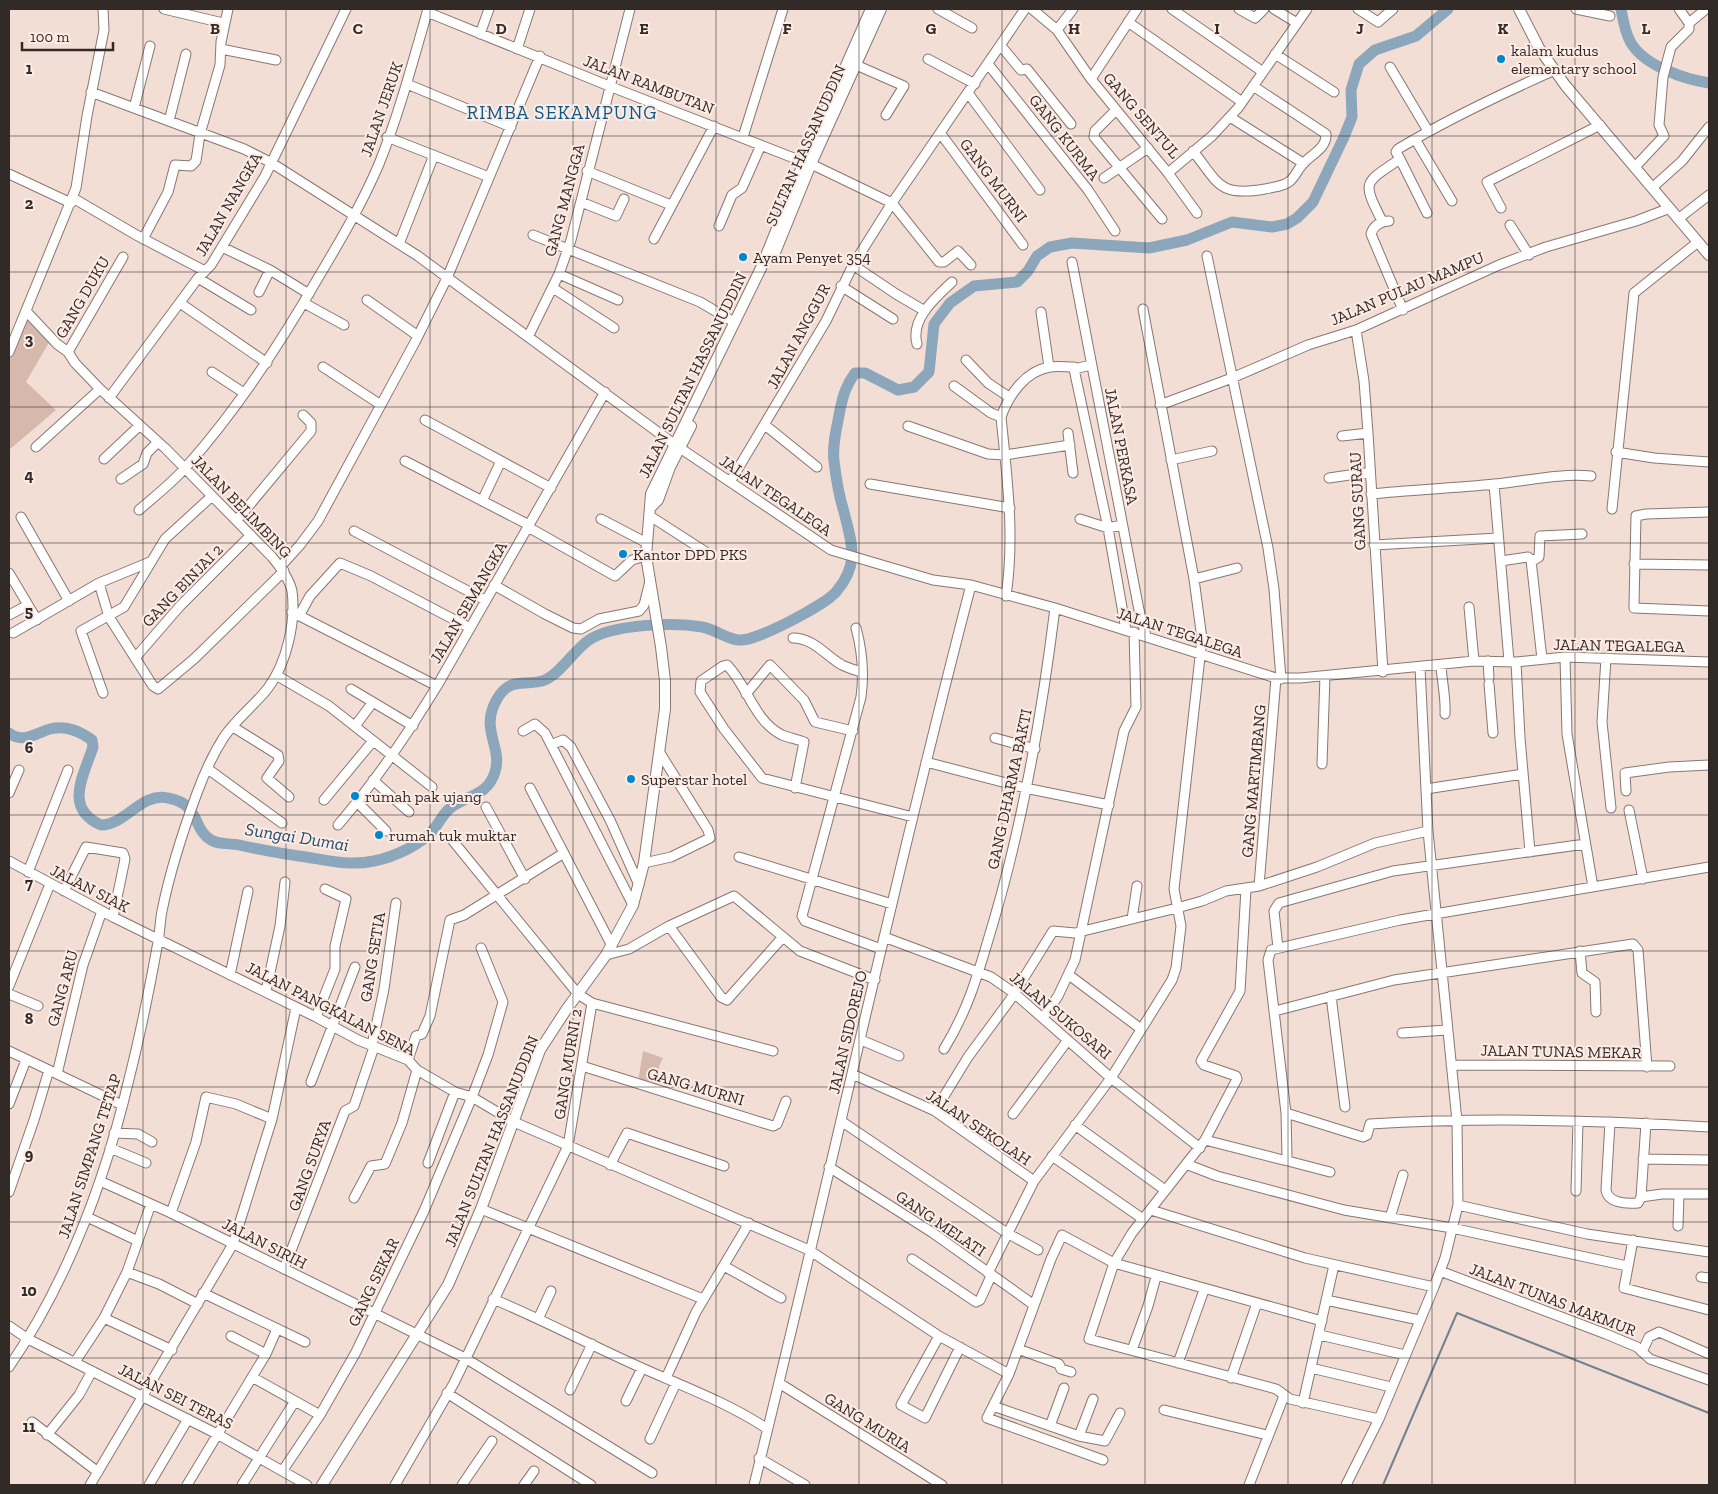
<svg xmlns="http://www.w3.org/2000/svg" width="1718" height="1494" viewBox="0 0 1718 1494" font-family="'Zilla Slab',serif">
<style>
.green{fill:#d7b8ac}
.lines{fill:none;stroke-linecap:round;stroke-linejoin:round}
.stream{stroke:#71818f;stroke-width:2}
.river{stroke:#8ca6bb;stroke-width:11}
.minor-casing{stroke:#89776f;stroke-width:11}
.major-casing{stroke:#89776f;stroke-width:12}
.minor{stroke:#fff;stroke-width:9}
.major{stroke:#fff;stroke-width:10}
.grid{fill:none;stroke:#322a27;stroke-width:1;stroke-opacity:0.55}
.poi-dot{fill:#0087cd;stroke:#fdece5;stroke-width:2}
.labels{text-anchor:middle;stroke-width:4;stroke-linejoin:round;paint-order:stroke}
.poi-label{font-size:16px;fill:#322a27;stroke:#fdece5;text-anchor:start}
.street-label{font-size:16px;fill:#322a27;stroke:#fdece5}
.water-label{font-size:18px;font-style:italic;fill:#1e4b6a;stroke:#fdece5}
.quarter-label{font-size:19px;letter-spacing:1px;fill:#0d5885;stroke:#fdece5}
.grid-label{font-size:16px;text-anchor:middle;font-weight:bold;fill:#322a27;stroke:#fdece5;stroke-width:4;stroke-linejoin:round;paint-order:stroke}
</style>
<rect width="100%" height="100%" fill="#f3ded6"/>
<path class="green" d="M25,315L51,339L26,382L56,410L9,450V343Z
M643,1051L663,1058L659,1066L658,1088L638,1082Z"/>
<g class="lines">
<path class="stream" d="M1383,1485L1457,1313L1709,1413"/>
<path class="river" d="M1621,9C1623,20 1625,33 1631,43C1645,66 1684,79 1709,83
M9,733C23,744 36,733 50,729C66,725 79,731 92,740L93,747C84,775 63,808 101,825C126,825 141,792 168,798C201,804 192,829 211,840C219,845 230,843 239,845C262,850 283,854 306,857C330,861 350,866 374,861C394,857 421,845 434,829C439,823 442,816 448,810C464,795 487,798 495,772C503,746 479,730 497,699C510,677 522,686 542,681C558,677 574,650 589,640C613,624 674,622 702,627C715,629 726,639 739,640C755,642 825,605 836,592C860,564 852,544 844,512C839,496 836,478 834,461C832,444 837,427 840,410C843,396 846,385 855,373H865L898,390L914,387L929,372L934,324L950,303L974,286L1017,282L1028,271L1037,256L1050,247L1072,243L1149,248L1187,240L1232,222L1272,227L1287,224L1297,218L1313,202L1344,137L1352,117L1351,90L1359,64L1375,50L1416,36L1448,9"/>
<defs>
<path id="minor" d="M164,9L223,23
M938,9L972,28
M1032,9L1057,30L1091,79L1168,173L1212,136L1238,108L1307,9
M1172,9L1263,72
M1239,9L1255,18L1264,9
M1274,9L1297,23
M1358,9L1378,22L1393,9
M1576,9L1610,16
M1679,9L1689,23
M427,12L609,86L804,162
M1128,22L1242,102
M1057,30L1073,9
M480,34L489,9
M1001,46L1021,70L1027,69L1071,124
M221,49L276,60
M517,49L530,9
M1275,54L1334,92
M928,59L975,84
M988,64L1088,190L1115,231
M856,65L904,86L886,115
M1390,67L1428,131
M1091,79L1137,9
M407,84L511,127
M91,92L244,149L270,162L418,256L674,444L831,550L933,580L971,585L1055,608L1276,678H1300L1474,661L1516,662L1565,657L1709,662
M968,93L1040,190
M134,108L150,46
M1116,110L1095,131L1094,137L1162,219
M1230,117L1303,163
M169,121L186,54
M941,134L1023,245
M387,137L489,177
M743,137L783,9
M1415,139L1452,201
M1193,151C1219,184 1219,197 1265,189C1273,187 1283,187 1290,181C1296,176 1298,168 1304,163C1312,154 1327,148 1326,134L1253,86
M811,164L892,203L939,262H944L958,251L971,265
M1635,167L1664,136L1659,125L1663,77L1671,47L1689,29V23L1706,9
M587,171L671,205
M1168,173L1197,213
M9,174L71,203
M1104,178L1148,148
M1653,187L1682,161L1709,127
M73,198L138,236L205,271
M581,202L616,216L624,199
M1501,208L1487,182L1600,125
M1427,213L1400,159L1396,152L1398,149C1448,119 1501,94 1555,70
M1678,219L1709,195
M1382,221C1362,181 1363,184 1400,159
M1389,221C1381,221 1373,226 1371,234L1403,310
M1510,225L1529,255
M719,226L732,195L742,188L761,145
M533,235L700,302L734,322
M143,239L168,192L175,165L191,166L196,161L200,134L220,65L221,42L228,9
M654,239L714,126
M399,244L434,155
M222,247L270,270L309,294
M1207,256L1268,548L1274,589L1281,679
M1072,262L1139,610L1146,636
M853,265L896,294L925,311
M559,274L618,300
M198,278L251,310
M841,286L893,319
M553,288L614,328
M259,292L270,270
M367,300L418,336
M180,303L267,363
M304,303L344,325
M1041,312L1049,367
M1356,330L1364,381L1368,433L1383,672
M528,337L559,274L571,240L630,9
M917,344C910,319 936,297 952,282
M9,352L76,188L87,116L104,30L103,9
M68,352L123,257
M966,360L988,383L1009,397
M323,367L381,405
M1074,369L1108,528L1126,630
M212,372L244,393
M954,386L991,413L1001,417
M109,398L198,278L211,265L265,176L346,9
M1160,405L1232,378L1308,345L1356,330L1499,265L1546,247L1636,221L1670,208
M425,420L551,488
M765,425L817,467
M908,426L988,454L1005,455L1070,445
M1068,433L1073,473
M1342,436L1368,433
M36,447L100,389
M1616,452L1654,458L1709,462
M104,459L139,426
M1171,460L1212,451
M405,461L529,525
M1329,478L1370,472
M121,479L143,464L147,453L158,442
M730,482L826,321L853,265L892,203L1025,9
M870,484L1010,508
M1494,484L1509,661
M1371,494C1412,490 1454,488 1495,484C1527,481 1559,473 1591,476
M482,501L501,461
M1612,509L1634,293L1698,242
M139,510C155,496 172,483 186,467C238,409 280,344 318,278C340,241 362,204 379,164C399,114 413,61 428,9
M1709,512L1646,514L1636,516L1634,605V608L1709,611
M650,516L709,554
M21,517L69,601
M601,519L645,542
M1080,519L1108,528L1122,525
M237,520L311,431V423L303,415
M528,527L615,576L632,560L646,556
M354,531L485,600
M1374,545L1498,538
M1501,561L1528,557L1531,560L1542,659
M1532,561L1539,557L1540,536L1582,534
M1634,564L1709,565
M280,567L300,545L318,521L415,342L447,278L540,56
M9,573L37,620
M1194,579L1237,568
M99,583L109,617L153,686L158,689L194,659L284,571
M494,585L545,614L573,628L581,629L599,619L639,611L644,605L650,581
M1006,596C1015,536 1007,477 1001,417C1009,395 1025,371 1050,367C1057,366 1066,367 1074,367V369L1091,365
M1469,607L1474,661
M292,612L437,686L605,392
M9,615L28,605
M299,616L310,596L340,563L371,576L470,628
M856,628C862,650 864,675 861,697L802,916L805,921L881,949
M13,633L99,583L150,562
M793,638C814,638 827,657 842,665C848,668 855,670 861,672
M1565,657L1567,734L1593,887
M135,658L180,606L251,535
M1606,658L1602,722L1611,808
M1488,661L1489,678
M1516,662L1520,738L1530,852
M1441,666C1442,682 1446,698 1445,714
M276,675L329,706L432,787
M1489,684L1493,733
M351,689L413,726
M103,693L81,631L124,607L165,539L212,496
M746,694L770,665L804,700L815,722L853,731
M355,726L373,702
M233,727L278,755L279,761L267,778L289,797
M523,731L535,724L545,733L633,905
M995,738L1035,749
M551,745L563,740L571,747L610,820L639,885
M926,762L1025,788L1109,805
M1322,764L1325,676
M208,769L282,823
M373,780L409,812
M530,788L612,946
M795,788L804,742C797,739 789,738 782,735C754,721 747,685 727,665L723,666L701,681L700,692L724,729L762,778L913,817
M1426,789L1523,774
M1626,791L1625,773L1669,767L1709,765
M9,793L19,770
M324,800L373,741
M357,802L386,831
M486,807L525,879
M1629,810L1643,879
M338,825C375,782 407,735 437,686
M739,857L892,904
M9,861L113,917L316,1017L358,1040L408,1060L417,1070L455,1092L472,1097L514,1122L809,1250L939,1336L1009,1374
M644,863L671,857L710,838L708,830L660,753
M28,872L68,770
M1259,886L1276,678
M1246,889L1240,991L1201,1061L1204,1065L1236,1076L1237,1079L1205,1140L1132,1233L1114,1263L1089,1339L1276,1389L1290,1399L1379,1419
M64,891L86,847L123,853L125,859L113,917
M1132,919L1137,886
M669,926L721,997L727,1000L782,938
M884,937L991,977L1014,993L1111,1078L1200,1148
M1278,948L1274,911L1279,903L1393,871L1585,844
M1580,951L1582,973L1595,982L1596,1012
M606,955L629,949L669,926L734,896L800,951L875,980
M230,975L248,891
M1069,975L1141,1029
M9,986L50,884
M266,991L280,926L285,882
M9,994L38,1006
M1331,996L1345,1107
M592,1003L773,1051
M1275,1011L1394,980L1633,944L1638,950L1647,1067
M316,1017L335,969V946L346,899L325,889
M1043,1018L1058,996L1075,960L1124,731L1136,707L1134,632
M1402,1033L1447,1030
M861,1040L899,1056
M372,1045L384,989L396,903
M944,1049C970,1007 980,967 994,920C1024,818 1042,713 1055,608
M9,1051L122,1105
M408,1060L416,1036L422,1034L430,1016L450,920L464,915L564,853
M1451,1065L1670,1066
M582,1066L773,1126L777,1124L786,1101
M57,1074L83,965L102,911
M852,1074L935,1111L1034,1181
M311,1082L355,967
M9,1104L26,1060
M935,1111L968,1057L1010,1000L1053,931L1075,933L1177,908L1202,901L1226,891L1259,886L1317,867L1375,843L1428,831
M1286,1113L1363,1137L1367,1135L1370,1124C1483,1117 1597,1120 1709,1127
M1013,1114L1068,1040
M841,1121L1007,1233L1038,1250
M1610,1122L1606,1190C1608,1203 1626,1204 1638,1203L1641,1197L1662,1194H1709
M1075,1125L1165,1190
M114,1133L138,1134L152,1142
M1205,1140L1283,1160L1287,1157L1286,1113L1268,960L1271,950L1400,920L1709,867
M110,1148L146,1163
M1052,1156L1143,1219
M1643,1159L1709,1160
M1284,1160L1330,1172
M428,1163L455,1092
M1186,1164L1217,1176L1344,1210L1452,1228L1627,1266
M610,1165L627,1133L724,1166
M829,1167L933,1233L1034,1305
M100,1181L171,1213L465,1358L652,1473
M1576,1191L1578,1122
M9,1192L34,1120L49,1070
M1641,1197L1646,1123
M354,1198L371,1166L385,1164L402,1123L417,1070
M1458,1205L1587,1234L1709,1252
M481,1209L703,1299
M1151,1210L1305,1258L1434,1287
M171,1213L196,1142L206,1097L236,1104L272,1119
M87,1217L138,1241
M1390,1218L1403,1175
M1678,1226L1679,1194
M1633,1240L1624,1288L1709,1310
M912,1259L976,1302L980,1300L991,1276
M724,1266L781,1298
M284,1269L345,1111L354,1106L374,1047
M1440,1271L1606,1334L1637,1347L1650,1359L1709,1380
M127,1272L159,1284L198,1304
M988,1273L1034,1181L1111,1078L1172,980L1176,968L1181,926L1174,889L1202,639L1194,579L1143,309
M1701,1277L1709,1278
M203,1293L305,1342
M493,1299C544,1320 592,1346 642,1368C685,1387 728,1403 766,1428
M1326,1300L1419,1320
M539,1317L551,1291
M104,1318L172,1350
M9,1326L28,1339L217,1434L307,1485
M1320,1335L1405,1355
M231,1336L266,1354
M939,1336L901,1405L925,1418L960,1347
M1018,1349L1059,1364L1061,1369L1071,1372
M1132,1350L1148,1306L1156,1277
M1642,1352L1649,1337L1659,1332L1709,1354
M75,1362L104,1318L127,1272L151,1204
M1178,1363L1204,1290
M9,1367C69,1279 106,1178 130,1075C141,1031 150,986 158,942C160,931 160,921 162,911C170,871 183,831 197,793C204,774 213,754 224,737C236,719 255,705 268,688C287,663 296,621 292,591C289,578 280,567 272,557L166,449L100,389L75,363L68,352L57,344L26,311
M1311,1368L1391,1387
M252,1377L320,1415
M666,1378L696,1312L749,1223
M1231,1378L1257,1303
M779,1383L942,1485
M570,1390L592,1344
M447,1393L591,1485
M626,1401L642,1368
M1303,1403L1334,1265
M993,1406L1079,1436L1105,1441L1120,1413
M1164,1410L1267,1435
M32,1422L98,1472
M1050,1426L1064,1388
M47,1435L79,1395L92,1371
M1079,1436L1093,1399
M650,1439L676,1383
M759,1458L805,1485
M1103,1460L987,1418L1009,1374L1051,1259L1062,1235L1114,1263L1322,1321
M283,1470L320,1415L356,1352L424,1211L472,1097L488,1055L503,1002L481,948
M90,1485L233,1244L272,1119L296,1008
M149,1485L188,1419
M187,1485L266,1354L277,1329
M242,1485L295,1401
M395,1485L454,1383L568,1146L592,1003L578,994L453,841
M462,1485L492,1441
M524,1485L534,1471
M754,1485C828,1186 893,884 971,585
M1249,1485L1284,1396
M1346,1485L1379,1419L1434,1287L1445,1258L1458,1205L1457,1121L1428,831L1420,667"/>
<path id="major" d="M1519,9L1539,48L1565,85L1709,255
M774,255L811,164L881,9
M651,507L658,500L670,467L691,426
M322,1485L448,1285L481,1209L540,1050L566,1010L606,955L633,905L644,863L665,709V681L661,647L646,556L651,494L761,268L807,154L871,9"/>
</defs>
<use href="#minor" class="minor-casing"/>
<use href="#major" class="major-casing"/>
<use href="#minor" class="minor"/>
<use href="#major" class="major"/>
</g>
<path class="grid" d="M143,9V1485M286,9V1485M430,9V1485M573,9V1485M716,9V1485M859,9V1485M1002,9V1485M1145,9V1485M1288,9V1485M1432,9V1485M1575,9V1485M9,136H1709M9,272H1709M9,407H1709M9,543H1709M9,679H1709M9,815H1709M9,951H1709M9,1087H1709M9,1222H1709M9,1358H1709"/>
<g class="poi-dot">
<circle cx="1501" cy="59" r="5"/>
<circle cx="743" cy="257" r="5"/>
<circle cx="623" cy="554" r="5"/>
<circle cx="631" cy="779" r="5"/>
<circle cx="355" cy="796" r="5"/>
<circle cx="379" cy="835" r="5"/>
</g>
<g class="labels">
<g class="poi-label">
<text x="1511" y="56">kalam kudus<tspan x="1511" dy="18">elementary school</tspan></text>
<text x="753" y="263">Ayam Penyet 354</text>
<text x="633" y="560">Kantor DPD PKS</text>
<text x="641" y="785">Superstar hotel</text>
<text x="365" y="802">rumah pak ujang</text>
<text x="389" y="841">rumah tuk muktar</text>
</g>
<g class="street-label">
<text transform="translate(649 84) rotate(21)" y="6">JALAN RAMBUTAN</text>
<text transform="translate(381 109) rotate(-71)" y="6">JALAN JERUK</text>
<text transform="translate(1142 115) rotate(49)" y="6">GANG SENTUL</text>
<text transform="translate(1065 137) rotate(52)" y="6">GANG KURMA</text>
<text transform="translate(805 145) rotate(-66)" y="6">SULTAN HASSANUDDIN</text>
<text transform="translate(994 180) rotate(53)" y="6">GANG MURNI</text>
<text transform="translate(564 200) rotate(-75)" y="6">GANG MANGGA</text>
<text transform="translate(228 204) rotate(-60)" y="6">JALAN NANGKA</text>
<text transform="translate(1407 288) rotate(-23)" y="6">JALAN PULAU MAMPU</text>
<text transform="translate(82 297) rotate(-60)" y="6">GANG DUKU</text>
<text transform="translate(798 336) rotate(-62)" y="6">JALAN ANGGUR</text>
<text transform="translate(692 375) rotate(-64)" y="6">JALAN SULTAN HASSANUDDIN</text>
<text transform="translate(1122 446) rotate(79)" y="6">JALAN PERKASA</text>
<text transform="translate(776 495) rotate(34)" y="6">JALAN TEGALEGA</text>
<text transform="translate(1357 501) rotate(-93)" y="6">GANG SURAU</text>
<text transform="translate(242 506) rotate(46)" y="6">JALAN BELIMBING</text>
<text transform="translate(182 585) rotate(-46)" y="6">GANG BINJAI 2</text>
<text transform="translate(468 602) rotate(-60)" y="6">JALAN SEMANGKA</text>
<text transform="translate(1180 632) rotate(18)" y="6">JALAN TEGALEGA</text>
<text transform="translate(1619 645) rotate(1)" y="6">JALAN TEGALEGA</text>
<text transform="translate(1253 781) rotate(-85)" y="6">GANG MARTIMBANG</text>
<text transform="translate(1009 789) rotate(-78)" y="6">GANG DHARMA BAKTI</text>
<text transform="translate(90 888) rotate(27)" y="6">JALAN SIAK</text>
<text transform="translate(372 957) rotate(-81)" y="6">GANG SETIA</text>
<text transform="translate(62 988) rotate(-75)" y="6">GANG ARU</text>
<text transform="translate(331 1008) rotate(27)" y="6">JALAN PANGKALAN SENA</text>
<text transform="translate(1061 1015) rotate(40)" y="6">JALAN SUKOSARI</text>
<text transform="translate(847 1032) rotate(-77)" y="6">JALAN SIDOREJO</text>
<text transform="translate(1561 1051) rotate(1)" y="6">JALAN TUNAS MEKAR</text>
<text transform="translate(567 1064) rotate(-81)" y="6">GANG MURNI 2</text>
<text transform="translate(696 1086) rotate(16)" y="6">GANG MURNI</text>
<text transform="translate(979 1127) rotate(34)" y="6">JALAN SEKOLAH</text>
<text transform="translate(491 1141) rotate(-68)" y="6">JALAN SULTAN HASSANUDDIN</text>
<text transform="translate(89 1156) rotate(-72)" y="6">JALAN SIMPANG TETAP</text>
<text transform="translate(309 1165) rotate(-70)" y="6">GANG SURYA</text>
<text transform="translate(941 1223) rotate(34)" y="6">GANG MELATI</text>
<text transform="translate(265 1243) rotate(27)" y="6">JALAN SIRIH</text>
<text transform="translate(373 1282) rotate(-64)" y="6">GANG SEKAR</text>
<text transform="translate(1553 1299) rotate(21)" y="6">JALAN TUNAS MAKMUR</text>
<text transform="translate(176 1396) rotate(27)" y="6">JALAN SEI TERAS</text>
<text transform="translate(868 1422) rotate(32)" y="6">GANG MURIA</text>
</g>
<g class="water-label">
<text transform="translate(297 837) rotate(9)" y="6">Sungai Dumai</text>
</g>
<g class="quarter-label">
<text x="562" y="119">RIMBA SEKAMPUNG</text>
</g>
</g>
<g class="grid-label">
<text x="215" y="34">B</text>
<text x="358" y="34">C</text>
<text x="501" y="34">D</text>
<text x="644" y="34">E</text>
<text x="787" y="34">F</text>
<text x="931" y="34">G</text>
<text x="1074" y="34">H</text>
<text x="1217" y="34">I</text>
<text x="1360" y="34">J</text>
<text x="1503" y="34">K</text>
<text x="1646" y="34">L</text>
<text x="29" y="74">1</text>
<text x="29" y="209">2</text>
<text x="29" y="345">3</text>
<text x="29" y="481">4</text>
<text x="29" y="617">5</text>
<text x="29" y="753">6</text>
<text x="29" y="889">7</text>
<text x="29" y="1024">8</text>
<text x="29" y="1160">9</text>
<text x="29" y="1296">10</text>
<text x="29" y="1432">11</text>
</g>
<rect width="1718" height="1494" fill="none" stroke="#322a27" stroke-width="20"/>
<path d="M22 42v8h91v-8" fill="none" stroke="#322a27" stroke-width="2.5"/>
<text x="30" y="42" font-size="15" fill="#322a27" stroke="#fdece5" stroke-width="4" paint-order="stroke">100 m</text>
</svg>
